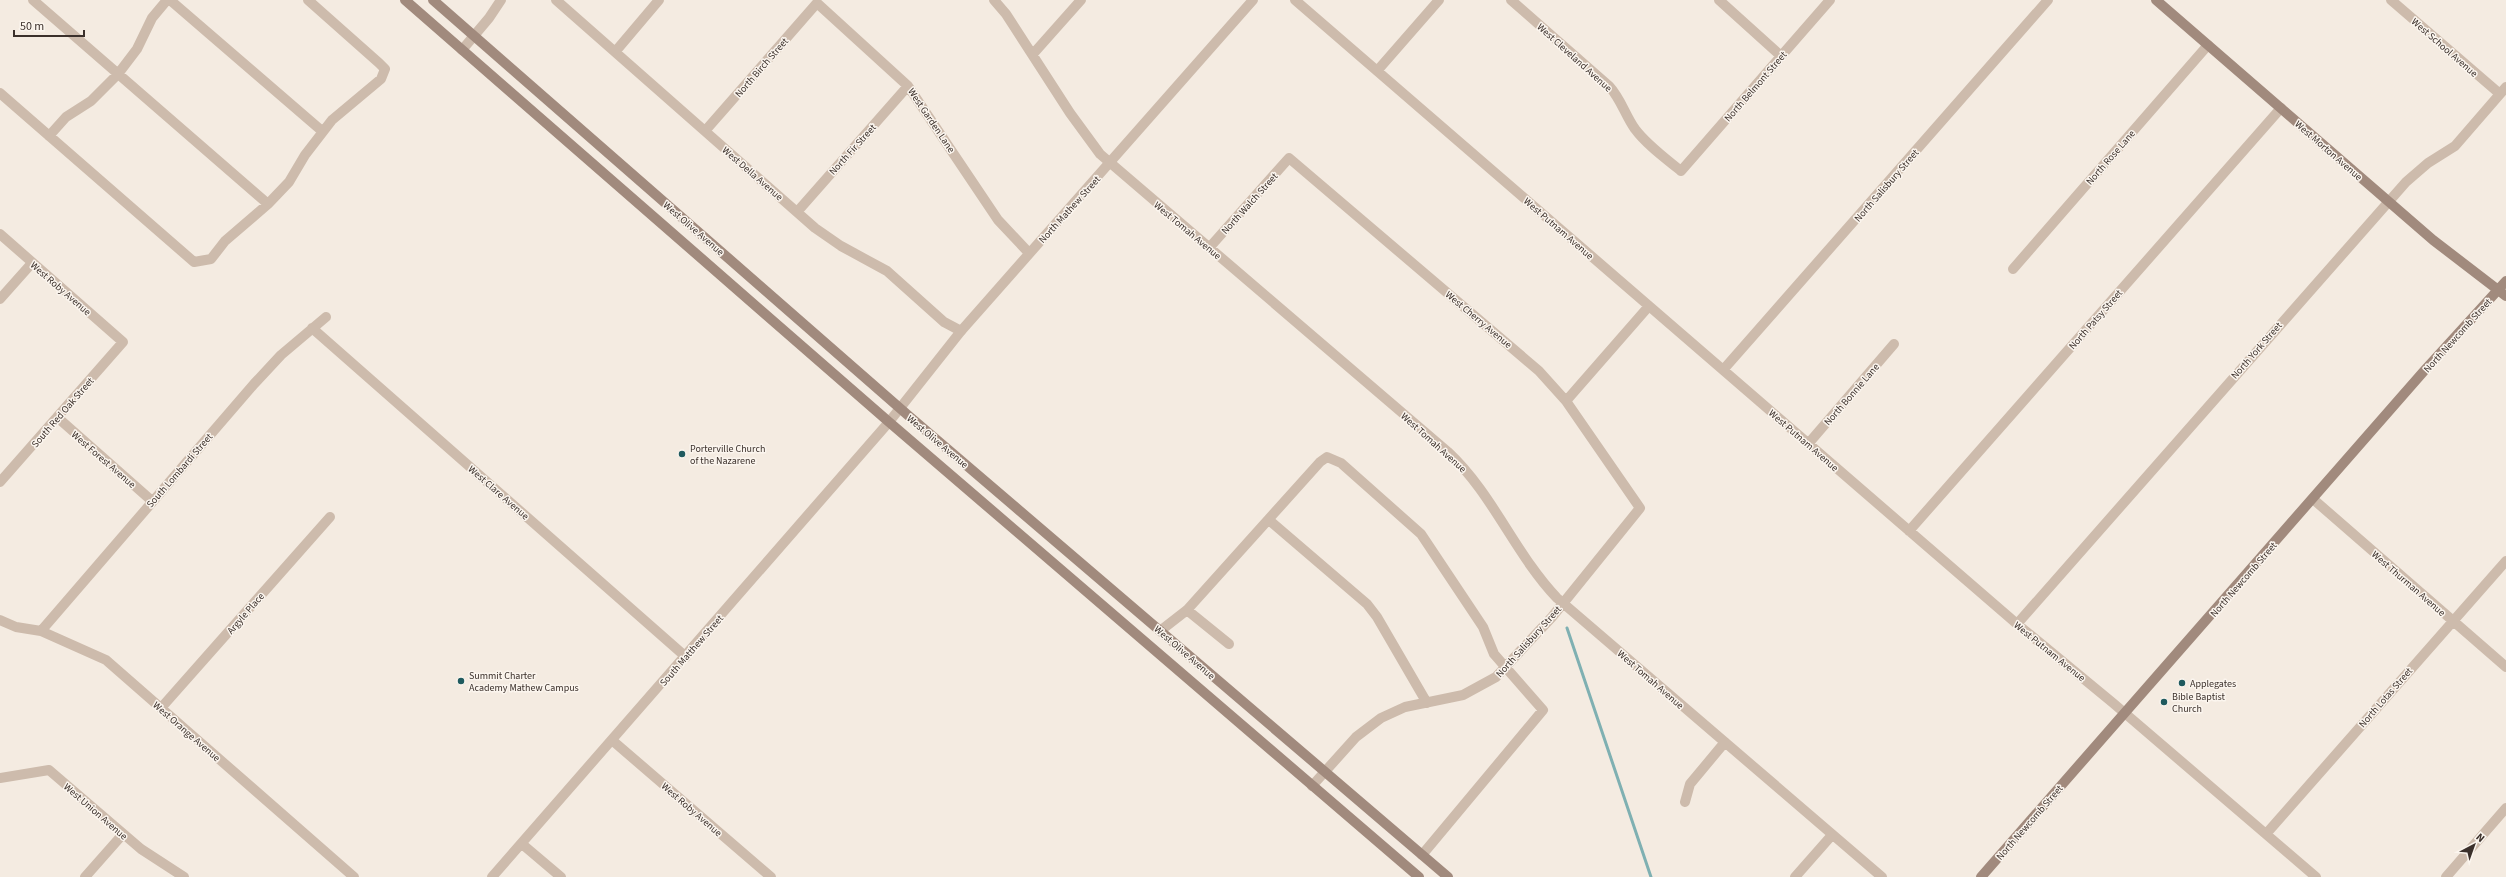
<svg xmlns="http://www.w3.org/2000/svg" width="2506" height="877" viewBox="0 0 2506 877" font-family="'Source Sans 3',sans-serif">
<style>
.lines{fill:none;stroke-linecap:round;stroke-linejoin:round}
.stream{stroke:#7fb0b2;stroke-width:3}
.minor{stroke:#cdbbac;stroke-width:10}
.tertiary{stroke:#cdbbac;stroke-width:10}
.secondary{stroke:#a18a7d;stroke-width:10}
.poi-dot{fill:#1f5a5e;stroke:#fbf5ee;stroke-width:1.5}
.labels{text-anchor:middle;stroke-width:3;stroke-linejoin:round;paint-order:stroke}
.street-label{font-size:10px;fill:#3b302b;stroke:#fbf5ee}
.poi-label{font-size:10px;fill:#3b302b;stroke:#fbf5ee;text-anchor:start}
</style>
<rect width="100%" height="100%" fill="#f4ebe1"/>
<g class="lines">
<path class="stream" d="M1567,628L1651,877"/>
<path class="minor" d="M33,0L268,204
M170,0L322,131
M556,0L815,228L841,246L887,271L944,322L961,331
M994,0L1006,14L1070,113L1100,154L1448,452C1493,494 1515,554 1557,598L1882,877
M1295,0L2017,624L2113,703L2316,877
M1511,0L1609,86C1621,99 1625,115 1635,129C1647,145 1665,158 1681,171L1830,0
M1719,0L1781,56
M2391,0L2500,94
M462,50L489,18L501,0
M615,52L659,0
M1033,54L1081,0
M1377,71L1439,0
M0,93L194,262L211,259L225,241L268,204L289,182L305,155L332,120L381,79L385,69L379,63L308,0
M705,131L817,3L908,86L998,220L1029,253
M49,136L66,117L91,101L118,74L137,49L152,18L167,0
M797,212L908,86
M0,234L123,342L0,482
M1209,248L1289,158L1539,371L1566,401L1640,508L1552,617L1496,677L1463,695L1405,707L1381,718L1356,737L1312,786
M2013,269L2208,45
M0,299L32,263
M312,328L686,657
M1723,370L2048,0
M1566,401L1649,306
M57,417L152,501
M1808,444L1894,344
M2313,499L2506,667
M1269,520L1367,604L1377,617L1427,703
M1909,531L2281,108
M1187,610L1229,644
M0,620L16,627L41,631L106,660L354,877
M2017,624L2406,182L2428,163L2455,146L2506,87
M41,631L254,384L281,355L326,317
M1160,631L1187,610L1320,462L1327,457L1341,463L1421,534L1483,627L1494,654L1543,710L1422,855
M161,708L330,517
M613,741L771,877
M0,778L49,770L141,849L184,877
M1685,802L1690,784L1725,742
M2266,834L2506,561
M522,844L561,877
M85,877L123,834
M492,877L889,422
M1795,877L1832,835
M2446,877L2506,808"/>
<path class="tertiary" d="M889,422L961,331L1253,0"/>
<path class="secondary" d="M405,0L889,422L1419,877
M433,0L910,417L1448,877
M2156,0L2433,240L2506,296
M1981,877L2424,371L2506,281"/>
</g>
<g class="poi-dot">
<circle cx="682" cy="454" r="4"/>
<circle cx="461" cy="681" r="4"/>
<circle cx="2182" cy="683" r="4"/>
<circle cx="2164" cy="702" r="4"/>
</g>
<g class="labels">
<g class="street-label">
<text transform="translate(2445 47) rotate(41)" y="4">West School Avenue</text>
<text transform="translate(1575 57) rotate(42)" y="4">West Cleveland Avenue</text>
<text transform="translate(761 67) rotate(-49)" y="4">North Birch Street</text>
<text transform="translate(1755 86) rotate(-49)" y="4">North Belmont Street</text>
<text transform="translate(932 120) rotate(56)" y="4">West Garden Lane</text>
<text transform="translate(852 149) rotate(-48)" y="4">North Fir Street</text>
<text transform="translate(2329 150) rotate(41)" y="4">West Morton Avenue</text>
<text transform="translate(2110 157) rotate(-49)" y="4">North Rose Lane</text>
<text transform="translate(753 173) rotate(41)" y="4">West Della Avenue</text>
<text transform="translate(1886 185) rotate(-49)" y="4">North Salisbury Street</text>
<text transform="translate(1249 203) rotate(-48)" y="4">North Walch Street</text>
<text transform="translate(1069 209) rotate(-48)" y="4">North Mathew Street</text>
<text transform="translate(694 228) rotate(41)" y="4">West Olive Avenue</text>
<text transform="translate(1559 228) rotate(41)" y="4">West Putnam Avenue</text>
<text transform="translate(1188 230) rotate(40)" y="4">West Tomah Avenue</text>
<text transform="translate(61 288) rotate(41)" y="4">West Roby Avenue</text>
<text transform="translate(1479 319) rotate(40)" y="4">West Cherry Avenue</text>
<text transform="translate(2095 319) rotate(-49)" y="4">North Patsy Street</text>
<text transform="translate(2457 335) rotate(-48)" y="4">North Newcomb Street</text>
<text transform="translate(2256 350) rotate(-49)" y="4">North York Street</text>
<text transform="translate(1851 394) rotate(-49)" y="4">North Bonnie Lane</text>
<text transform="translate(62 412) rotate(-49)" y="4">South Red Oak Street</text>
<text transform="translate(1804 440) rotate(41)" y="4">West Putnam Avenue</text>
<text transform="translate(938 441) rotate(40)" y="4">West Olive Avenue</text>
<text transform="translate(1434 442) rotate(42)" y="4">West Tomah Avenue</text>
<text transform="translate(104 459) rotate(41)" y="4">West Forest Avenue</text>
<text transform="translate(179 470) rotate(-49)" y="4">South Lombardi Street</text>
<text transform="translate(499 492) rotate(41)" y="4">West Clare Avenue</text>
<text transform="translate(2243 579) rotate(-49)" y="4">North Newcomb Street</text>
<text transform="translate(2409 583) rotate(41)" y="4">West Thurman Avenue</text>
<text transform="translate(245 613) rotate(-49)" y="4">Argyle Place</text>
<text transform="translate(1528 641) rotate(-48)" y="4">North Salisbury Street</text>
<text transform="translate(691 650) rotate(-49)" y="4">South Matthew Street</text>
<text transform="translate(2050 651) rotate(39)" y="4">West Putnam Avenue</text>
<text transform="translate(1185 652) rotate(41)" y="4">West Olive Avenue</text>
<text transform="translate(1651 679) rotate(41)" y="4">West Tomah Avenue</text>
<text transform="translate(2385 697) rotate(-49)" y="4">North Lotas Street</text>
<text transform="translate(187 731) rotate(41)" y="4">West Orange Avenue</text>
<text transform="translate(692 809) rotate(41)" y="4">West Roby Avenue</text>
<text transform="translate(96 811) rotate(41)" y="4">West Union Avenue</text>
<text transform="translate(2029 822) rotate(-49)" y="4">North Newcomb Street</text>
</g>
<g class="poi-label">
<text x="690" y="452">Porterville Church<tspan x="690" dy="12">of the Nazarene</tspan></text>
<text x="469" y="679">Summit Charter<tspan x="469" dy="12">Academy Mathew Campus</tspan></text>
<text x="2190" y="687">Applegates</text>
<text x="2172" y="700">Bible Baptist<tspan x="2172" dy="12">Church</tspan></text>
</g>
</g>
<g transform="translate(2474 845) rotate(41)" stroke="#fbf5ee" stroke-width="3" paint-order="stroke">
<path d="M0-3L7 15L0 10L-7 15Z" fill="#3b302b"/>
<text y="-6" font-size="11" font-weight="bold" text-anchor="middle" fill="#3b302b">N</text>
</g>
<path d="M14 30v6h70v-6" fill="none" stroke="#3b302b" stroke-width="2"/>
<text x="20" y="30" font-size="12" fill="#3b302b" stroke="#fbf5ee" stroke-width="3" paint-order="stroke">50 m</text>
</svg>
